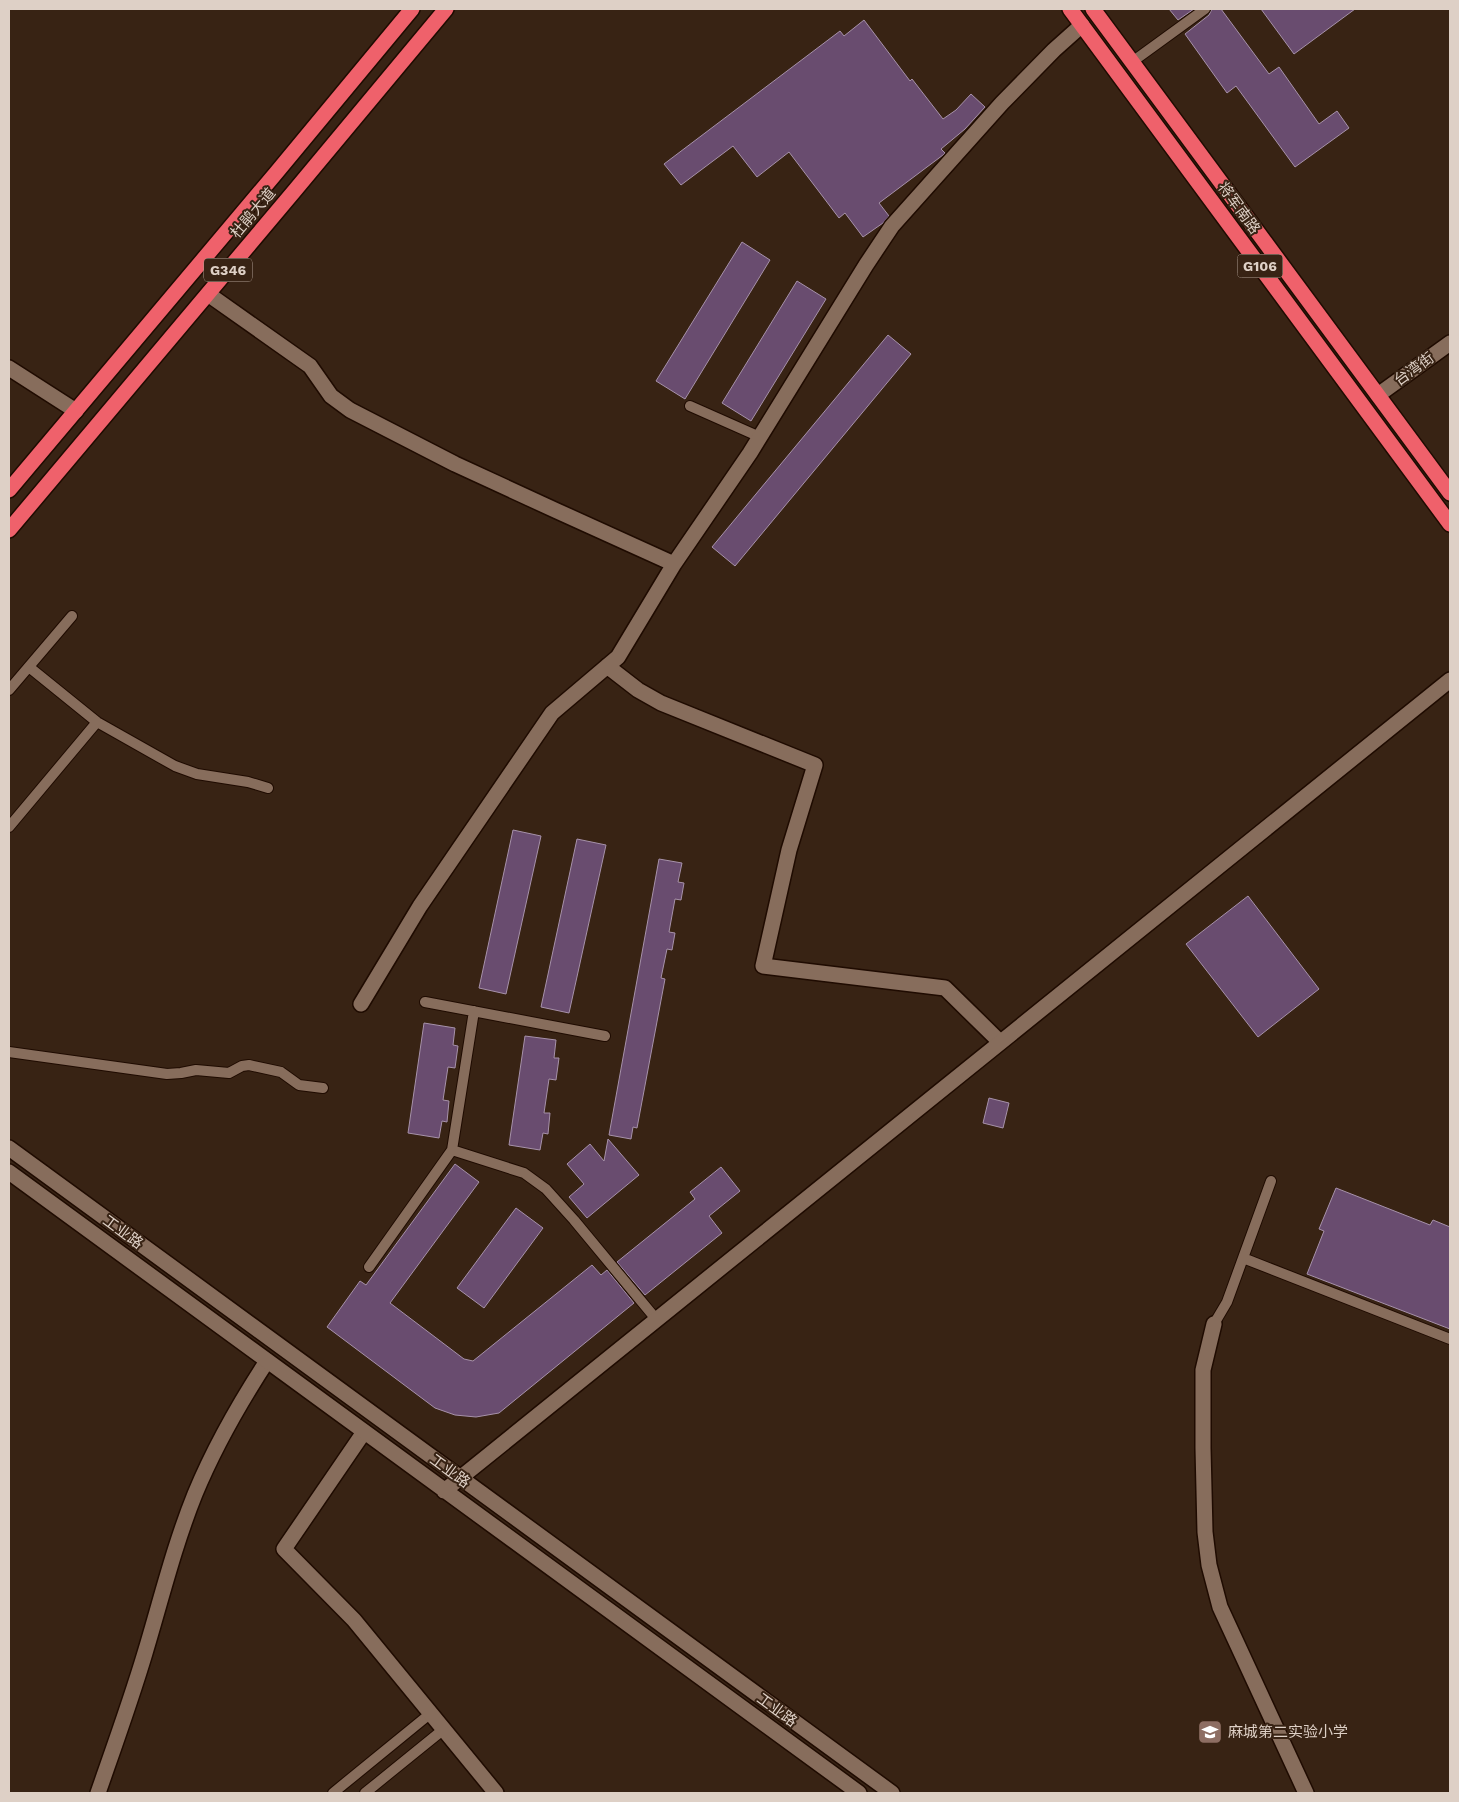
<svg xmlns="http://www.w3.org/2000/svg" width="1459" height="1802" font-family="'Work Sans','Noto Sans SC',sans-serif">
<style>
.building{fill:#694c6f;stroke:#a792aa}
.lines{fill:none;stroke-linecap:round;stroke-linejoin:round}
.lane-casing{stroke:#1f0b01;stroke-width:12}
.street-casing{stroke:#1f0b01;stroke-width:18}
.secondary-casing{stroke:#1f0b01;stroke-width:18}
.highway-casing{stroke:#1f0b01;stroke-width:18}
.lane{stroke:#876d5c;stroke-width:10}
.street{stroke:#876d5c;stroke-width:15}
.secondary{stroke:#876d5c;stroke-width:15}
.highway{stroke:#ef616b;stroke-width:15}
.labels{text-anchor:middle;stroke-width:4;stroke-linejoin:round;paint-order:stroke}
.shield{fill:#382314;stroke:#ac9c91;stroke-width:1}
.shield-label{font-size:14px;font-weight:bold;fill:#ded0c6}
.street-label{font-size:15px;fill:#ded0c6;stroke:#382314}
.poi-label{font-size:15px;fill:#ded0c6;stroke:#382314;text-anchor:start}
</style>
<rect width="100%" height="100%" fill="#382314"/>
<path class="building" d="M1169,9H1194L1178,20Z
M1212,9H1221L1269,74L1279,67L1319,124L1337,111L1349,128L1295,167L1236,86L1227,93L1185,34L1209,15Z
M1261,9H1355L1294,54Z
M864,20L910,81L912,79L943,119L956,110L971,94L985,107L965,129L941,149L945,153L943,155L879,203L889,216L883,223L863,237L845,213L839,218L789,152L757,177L733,146L681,185L664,164L840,31L844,36Z
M742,242L770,260L685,399L656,381Z
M797,281L826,299L751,421L722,403Z
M888,335L911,354L735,566L712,547Z
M513,830L541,836L506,994L479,988Z
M577,839L606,845L569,1013L541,1007Z
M659,859L682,863L678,882L684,883L681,900L675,899L669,932L675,933L672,950L667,949L661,978L665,979L637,1128L633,1127L631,1139L609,1135Z
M1248,896L1319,989L1258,1037L1186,944Z
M424,1023L455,1028L453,1045L458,1046L455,1068L448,1067L443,1100L449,1101L447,1122L442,1121L439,1138L408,1133Z
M525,1036L556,1040L554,1058H559L556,1080L549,1079L544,1113H550L548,1134L543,1133L540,1150L509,1145Z
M989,1098L1009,1103L1003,1128L983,1123Z
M608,1139L639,1175L587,1218L569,1197L584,1184L567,1164L590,1144L604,1161Z
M455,1164L479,1182L390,1303L464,1359L473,1361L592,1265L601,1275L607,1270L634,1303L499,1413L476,1417L455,1415L435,1408L327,1327L360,1281L366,1285Z
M721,1167L740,1191L709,1216L722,1233L645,1295L617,1262L695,1199L690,1192Z
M1336,1188L1430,1225L1433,1220L1450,1227V1329L1307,1274L1324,1231L1319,1229Z
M516,1208L543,1228L484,1308L457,1288Z"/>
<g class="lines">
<defs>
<path id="lane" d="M1132,62L1205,9
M690,406L760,437
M29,667L97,722L175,766L197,774L248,782L268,788
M9,690L72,616
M9,827L97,722
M425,1002L605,1036
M9,1052L167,1074L181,1073L196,1070L229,1073L242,1066L249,1065L281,1072L299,1085L323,1088
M452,1150L474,1011
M1243,1258L1450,1339
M369,1267L452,1150L524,1173L546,1189L574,1220L656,1319
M1214,1324L1227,1302L1271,1181
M333,1793L431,1713
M365,1793L444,1729"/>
<path id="street" d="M208,294L310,366L331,396L350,410L455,464L557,511L674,564
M9,368L76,411
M607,666L638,690L661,703L815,765L789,850L763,966L945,988L1000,1042
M361,1004L420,906L552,713L618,657L674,564L750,453L866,265L892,226L1002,103L1054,50L1082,25
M1214,1324L1203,1370V1448L1205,1532L1209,1565L1220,1607L1306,1793
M364,1432L284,1549L354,1620L496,1793
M98,1793C114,1747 131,1700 145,1653C161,1600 174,1546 195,1494C214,1448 239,1404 267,1361"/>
<path id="secondary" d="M1378,395L1450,343
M9,1148L892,1793
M9,1172L859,1793
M444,1491L1450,680"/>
<path id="highway" d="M1070,9L1450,524
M1093,9L1450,493
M9,490L276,173L412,9
M9,530L296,189L446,9"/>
</defs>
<use href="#lane" class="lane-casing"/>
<use href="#street" class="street-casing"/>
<use href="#secondary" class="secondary-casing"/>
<use href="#highway" class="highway-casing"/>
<use href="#lane" class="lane"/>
<use href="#street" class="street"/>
<use href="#secondary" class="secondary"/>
<use href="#highway" class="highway"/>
</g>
<defs>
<symbol id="school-square" viewBox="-11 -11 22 22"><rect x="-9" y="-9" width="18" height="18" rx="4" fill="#8d6e63" stroke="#382314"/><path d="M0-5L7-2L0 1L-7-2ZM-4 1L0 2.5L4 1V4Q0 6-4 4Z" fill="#fff"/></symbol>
</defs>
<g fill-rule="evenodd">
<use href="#school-square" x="1196" y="1718" width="28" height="28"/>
</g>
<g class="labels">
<g class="shield">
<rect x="1237.5" y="254.5" width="45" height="23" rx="4"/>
<rect x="204" y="258.5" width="48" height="23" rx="4"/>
</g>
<g class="shield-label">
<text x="1260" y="271">G106</text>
<text x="228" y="275">G346</text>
</g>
<g class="street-label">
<text transform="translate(1239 208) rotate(54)" y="5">将军南路</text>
<text transform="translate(253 213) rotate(-50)" y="5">杜鹃大道</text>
<text transform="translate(1414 369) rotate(-36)" y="5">台湾街</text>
<text transform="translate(123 1232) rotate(36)" y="5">工业路</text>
<text transform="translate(450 1471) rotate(36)" y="5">工业路</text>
<text transform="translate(777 1710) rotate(36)" y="5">工业路</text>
</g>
<g class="poi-label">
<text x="1228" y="1737">麻城第二实验小学</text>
</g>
</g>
<rect width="1459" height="1802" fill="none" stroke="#ded0c6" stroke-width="20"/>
</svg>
